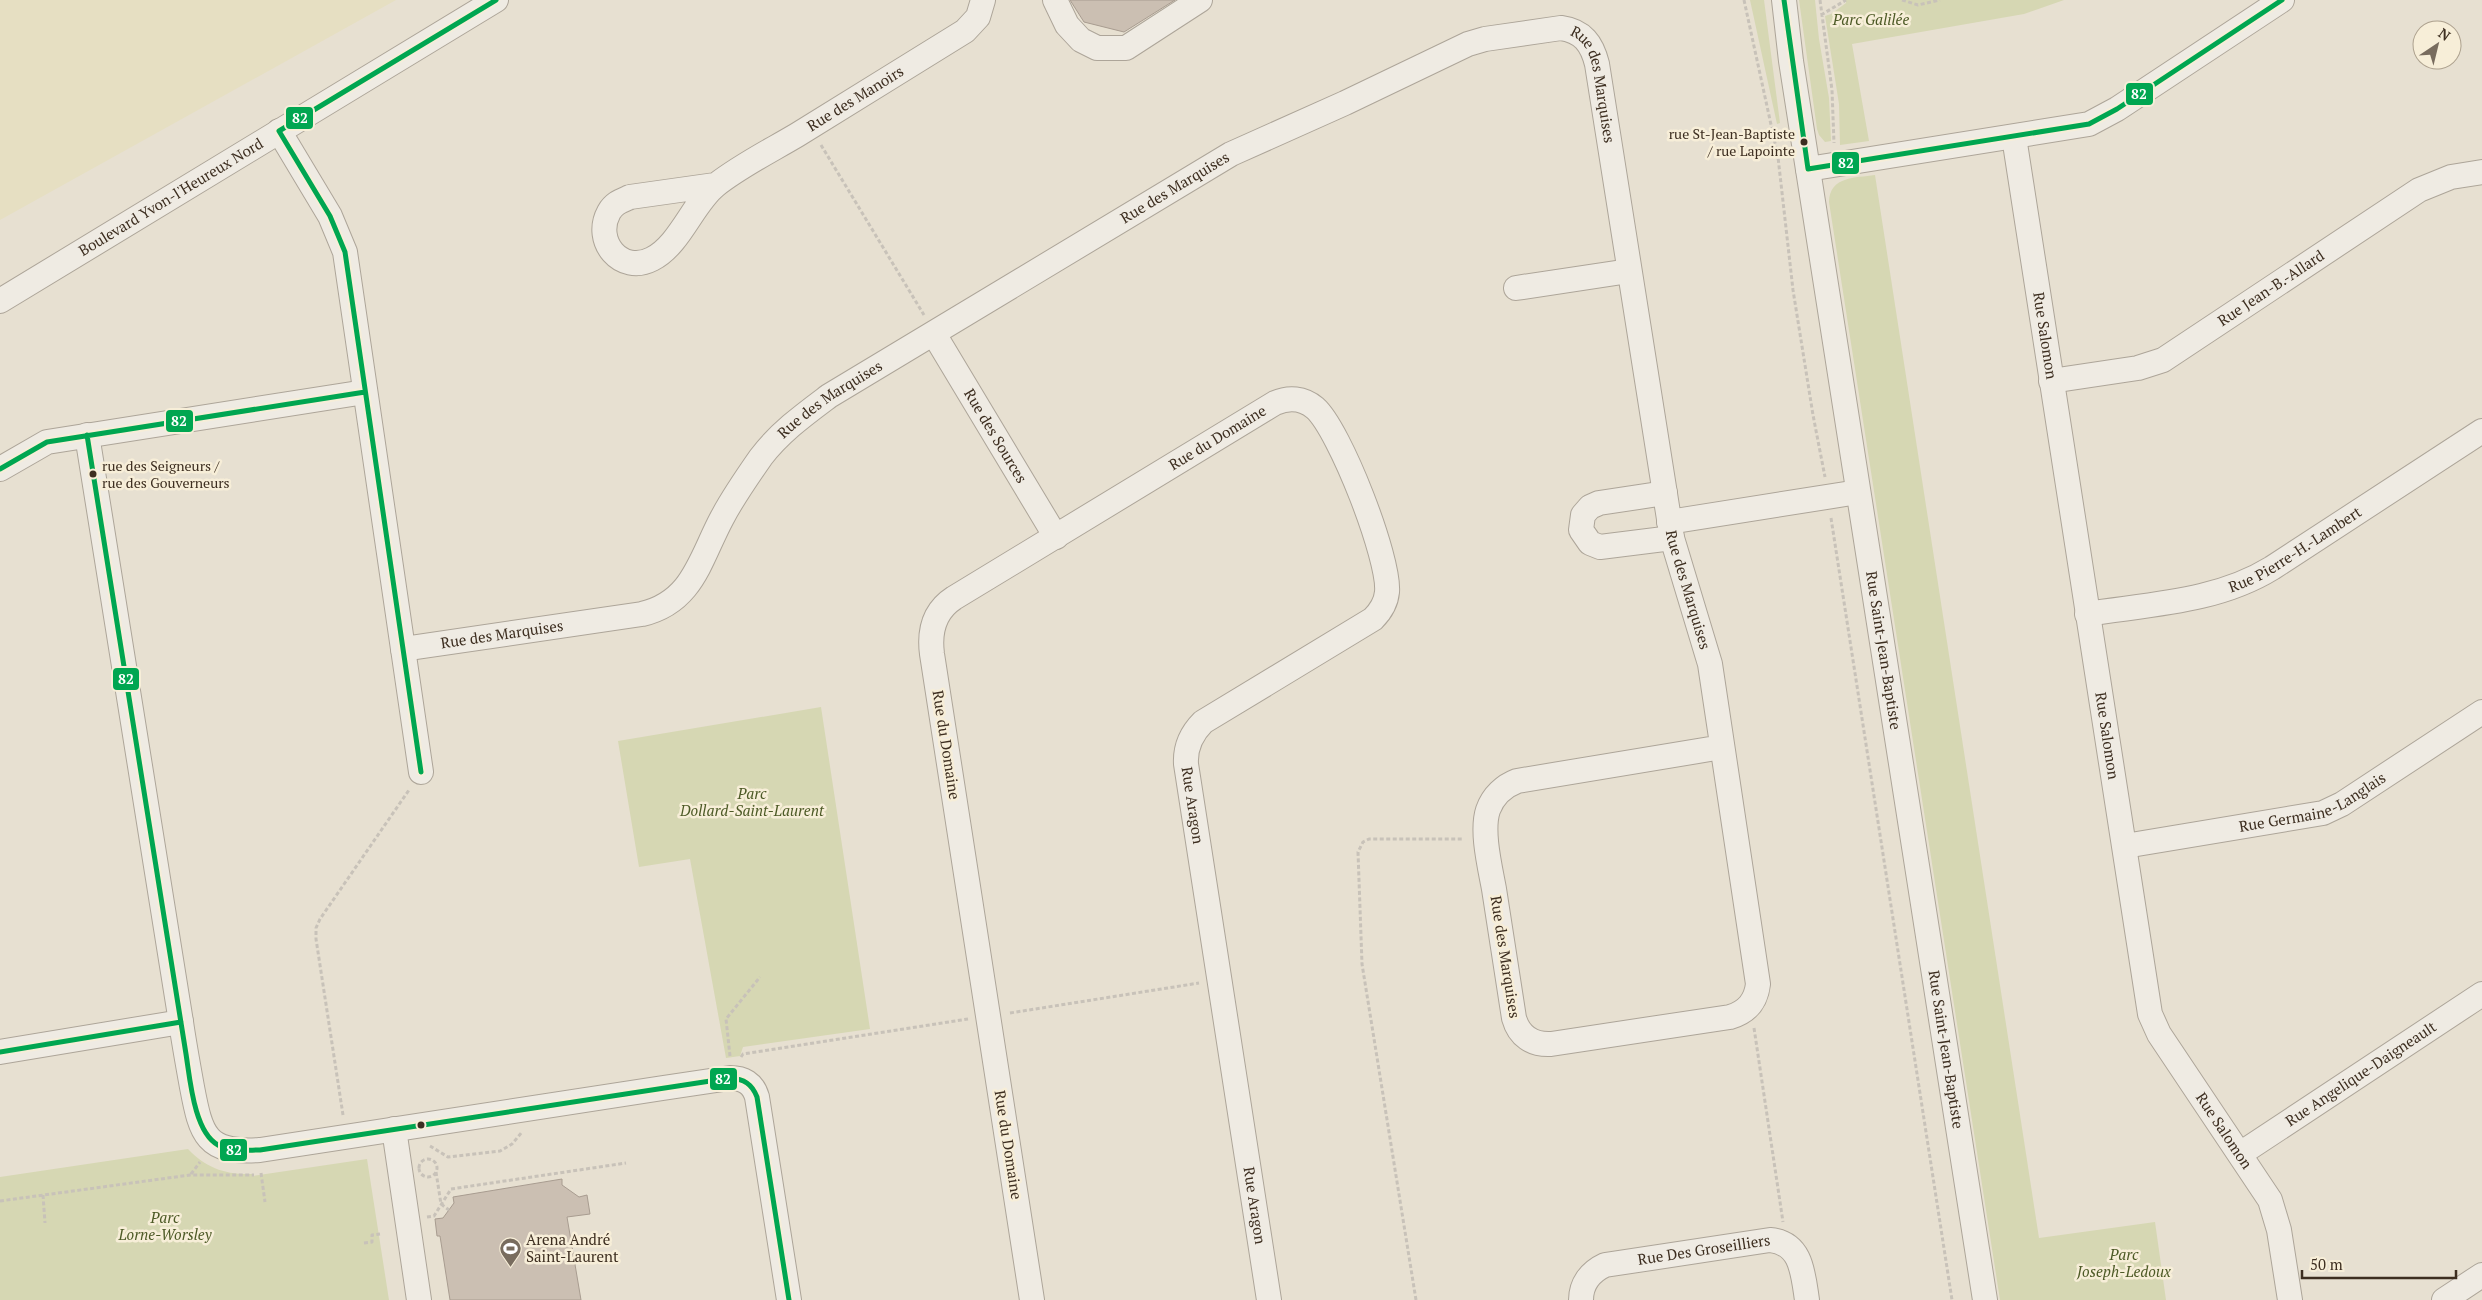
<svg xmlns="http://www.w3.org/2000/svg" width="2482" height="1300" font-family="'PT Serif',serif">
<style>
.farmland{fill:#e6dfc2}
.green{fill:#d6d7b3}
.building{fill:#cbbfb2;stroke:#a89c90}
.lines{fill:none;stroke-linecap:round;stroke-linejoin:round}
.minor-casing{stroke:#ada599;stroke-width:26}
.path{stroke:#c8c2b9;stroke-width:3;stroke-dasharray:4 2.5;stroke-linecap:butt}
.minor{stroke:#efebe3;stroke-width:24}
.bus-1-casing{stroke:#f7eed8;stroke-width:9}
.bus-1{stroke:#00a651;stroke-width:5}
.bus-dot{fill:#3d2e20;stroke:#f7eed8;stroke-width:2}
.labels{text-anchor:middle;stroke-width:5;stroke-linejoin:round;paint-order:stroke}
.bus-label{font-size:14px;fill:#3d2e20;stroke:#f7eed8;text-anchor:end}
.park-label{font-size:15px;font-style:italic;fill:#4d5a26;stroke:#f7eed8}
.street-label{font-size:15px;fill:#3d2e20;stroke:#f7eed8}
.poi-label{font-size:15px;fill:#3d2e20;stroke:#f7eed8;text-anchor:start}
.line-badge{stroke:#f7eed8;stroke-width:2}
.badge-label{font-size:14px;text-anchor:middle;font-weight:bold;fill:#fff}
</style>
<rect width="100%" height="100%" fill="#e7e0d1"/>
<path class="farmland" d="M0,0H396L0,220Z"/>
<path class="green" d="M1750,0H1764L1780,123L1777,124Z
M1799,0H1815L1819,39L1829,98L1831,141L1825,142L1819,135L1817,129Z
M1846,0H2064L2024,14L1852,44L1869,141L1840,145L1839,104L1825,16L1831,14L1846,3Z
M1875,175L2039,1238L2155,1222L2166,1300H2000L1829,202C1830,176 1855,178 1875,175Z
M821,707L870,1029L743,1047L740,1056L726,1058L690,859L639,867L618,741Z
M188,1149C206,1168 226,1175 252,1174L253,1176L367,1159L389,1300H0V1177Z"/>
<path class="building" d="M1070,0H1175L1124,32L1084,22Z
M562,1179V1185L579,1197L587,1195L590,1214L567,1217L581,1300H450L440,1236H437L435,1219L443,1218L454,1203L453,1197Z"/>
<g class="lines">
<defs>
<g id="minor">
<path d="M1055,0L1067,25L1081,40L1097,48H1126L1200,0"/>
<path id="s1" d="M1784,0L1791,61L1985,1300"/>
<path d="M279,131L330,216L345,252L421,772"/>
<path id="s2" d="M2014,137L2150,1014L2159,1034L2270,1200L2279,1230L2290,1300"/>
<path d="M1808,169L2089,124L2117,109L2282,0"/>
<path id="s3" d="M715,185L630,197C621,201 614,203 609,212C593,241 621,275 652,259C680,245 693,203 716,185C740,166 770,151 797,135C853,100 909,66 965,31L978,17L983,0"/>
<path d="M1516,288L1629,271"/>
<path id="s4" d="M0,301L496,0"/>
<path id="s5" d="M934,334L1056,537"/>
<path id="s6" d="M2051,381L2138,368L2163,360L2419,190L2451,177L2482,172"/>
<path d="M87,435L181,1022C184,1043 188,1065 192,1087C201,1135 206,1154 260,1150L663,1088L730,1078C743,1078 753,1083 757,1097L789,1300"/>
<path d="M0,469L47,442L365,392"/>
<path d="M1665,493L1599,503L1590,507L1583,515L1581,530L1590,543L1600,547L1672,538"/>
<path d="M1669,522L1858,492"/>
<path id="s7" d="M2087,614C2150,604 2217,602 2272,568L2482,431"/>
<path id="s8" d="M403,649L642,614C693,602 700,559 722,518C733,497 747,477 761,457C780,432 805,414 829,396L1231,154L1345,103L1468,44L1485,39L1561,28C1583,31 1592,44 1597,64L1672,538L1710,664L1758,984C1756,1001 1747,1012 1730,1017L1551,1044C1532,1045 1519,1036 1514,1018C1507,975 1501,932 1494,889C1490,867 1481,831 1488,810C1493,796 1504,786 1517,781L1722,747"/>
<path id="s9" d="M2125,846L2323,813L2342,804L2482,712"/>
<path d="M0,1052L181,1022"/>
<path d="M394,1129L419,1300"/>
<path id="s10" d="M2240,1154L2482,994"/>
<path id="s11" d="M1032,1300L932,654C929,631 934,611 954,598L1275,403C1289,397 1303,398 1315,408C1340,430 1390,559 1387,592C1386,603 1381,611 1373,619L1203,722C1191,734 1185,747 1186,764L1269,1300"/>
<path id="s12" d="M1581,1300C1581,1284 1590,1272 1605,1265L1770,1240C1802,1243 1803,1274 1807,1300"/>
<path d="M2444,1300L2482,1275"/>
</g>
</defs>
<use href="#minor" class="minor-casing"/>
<path class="path" d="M1744,0L1778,157L1793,290L1813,415L1825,477
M1820,0L1832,90L1834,143
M1902,0L1918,5L1940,0
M1821,15L1846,0
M821,145L924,315
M1831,518L1952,1300
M1010,1013L1199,983
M1754,1028L1783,1222
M730,1056L726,1019L760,977
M741,1057L743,1054L968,1019
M343,1115L316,939V928L320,919L409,790
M430,1146L448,1157L500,1151L512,1144L522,1132
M419 1168a9 9 0 1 1 18 0a9 9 0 1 1-18 0Z
M436,1172L441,1204L449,1210
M261,1173L265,1202
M191,1174L200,1162
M43,1195L45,1223
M0,1201L190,1175H254
M427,1217L434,1216L451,1189L626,1163
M364,1243L372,1242V1235L380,1234
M1416,1300L1362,964L1358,852L1363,842L1369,839H1463"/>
<use href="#minor" class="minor"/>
<defs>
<path id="bus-1" d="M1784,0L1808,169L2089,124L2117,109L2282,0
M87,435L186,1054C190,1079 194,1132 218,1145C230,1152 246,1150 260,1150L730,1078C744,1079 752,1084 757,1097L789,1300
M0,469L47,442L365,392
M421,772L345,252L330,216L279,131L496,0
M0,1052L181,1022"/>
</defs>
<use href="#bus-1" class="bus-1-casing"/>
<use href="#bus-1" class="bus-1"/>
</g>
<defs>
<symbol id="stadium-pin" viewBox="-11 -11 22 30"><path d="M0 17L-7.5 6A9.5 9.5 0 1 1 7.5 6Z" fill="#786c5e" stroke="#f7eed8"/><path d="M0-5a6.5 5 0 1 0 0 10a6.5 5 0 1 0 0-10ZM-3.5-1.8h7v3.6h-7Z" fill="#fff"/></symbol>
</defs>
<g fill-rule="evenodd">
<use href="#stadium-pin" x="498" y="1236" width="25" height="34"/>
</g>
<g class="bus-dot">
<circle cx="1804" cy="142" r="4.5"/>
<circle cx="93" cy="474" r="4.5"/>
<circle cx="421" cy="1125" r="4.5"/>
</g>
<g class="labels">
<g class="bus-label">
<text x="1795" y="139">rue St-Jean-Baptiste<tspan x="1795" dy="17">/ rue Lapointe</tspan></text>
<text x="102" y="471" text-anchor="start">rue des Seigneurs /<tspan x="102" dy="17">rue des Gouverneurs</tspan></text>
</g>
<g class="park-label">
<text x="1871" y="25">Parc Galilée</text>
<text x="752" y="799">Parc<tspan x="752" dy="17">Dollard-Saint-Laurent</tspan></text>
<text x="165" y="1223">Parc<tspan x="165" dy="17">Lorne-Worsley</tspan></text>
<text x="2124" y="1260">Parc<tspan x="2124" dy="17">Joseph-Ledoux</tspan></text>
</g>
<g class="street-label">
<text dy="5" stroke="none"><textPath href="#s8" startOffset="1434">Rue des Marquises</textPath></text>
<text dy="5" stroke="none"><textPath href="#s3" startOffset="461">Rue des Manoirs</textPath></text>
<text dy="5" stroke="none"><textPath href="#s8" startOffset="940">Rue des Marquises</textPath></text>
<text dy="5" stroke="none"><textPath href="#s4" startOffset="200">Boulevard Yvon-l'Heureux Nord</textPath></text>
<text dy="5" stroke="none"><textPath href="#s6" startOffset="244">Rue Jean-B.-Allard</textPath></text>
<text dy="5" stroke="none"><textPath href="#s2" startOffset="201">Rue Salomon</textPath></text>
<text dy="5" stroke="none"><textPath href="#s8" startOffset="535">Rue des Marquises</textPath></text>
<text dy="5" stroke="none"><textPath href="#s5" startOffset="119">Rue des Sources</textPath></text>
<text dy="5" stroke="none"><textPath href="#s11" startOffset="1026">Rue du Domaine</textPath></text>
<text dy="5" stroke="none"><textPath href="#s7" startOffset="221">Rue Pierre-H.-Lambert</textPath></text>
<text dy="5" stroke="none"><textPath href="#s8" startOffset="1950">Rue des Marquises</textPath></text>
<text dy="5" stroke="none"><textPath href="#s8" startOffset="100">Rue des Marquises</textPath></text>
<text dy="5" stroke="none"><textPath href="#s1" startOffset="658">Rue Saint-Jean-Baptiste</textPath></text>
<text dy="5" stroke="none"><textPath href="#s2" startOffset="606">Rue Salomon</textPath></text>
<text transform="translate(946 745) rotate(81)" y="5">Rue du Domaine</text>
<text dy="5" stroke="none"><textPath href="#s9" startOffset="194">Rue Germaine-Langlais</textPath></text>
<text dy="5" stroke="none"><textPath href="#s11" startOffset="1654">Rue Aragon</textPath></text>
<text transform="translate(1505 957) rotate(81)" y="5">Rue des Marquises</text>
<text dy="5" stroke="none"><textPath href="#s1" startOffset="1062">Rue Saint-Jean-Baptiste</textPath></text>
<text dy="5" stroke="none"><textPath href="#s10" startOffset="145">Rue Angelique-Daigneault</textPath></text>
<text dy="5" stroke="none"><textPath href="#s2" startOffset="1026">Rue Salomon</textPath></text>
<text transform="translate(1008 1145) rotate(81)" y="5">Rue du Domaine</text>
<text dy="5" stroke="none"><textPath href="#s11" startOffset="2059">Rue Aragon</textPath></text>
<text dy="5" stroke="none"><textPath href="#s12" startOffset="145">Rue Des Groseilliers</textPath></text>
</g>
<g class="poi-label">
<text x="526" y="1245">Arena André<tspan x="526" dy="17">Saint-Laurent</tspan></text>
</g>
</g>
<g class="line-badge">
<rect x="2125" y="82" width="29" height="24" rx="5" fill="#00a651"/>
<rect x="285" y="106" width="29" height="24" rx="5" fill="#00a651"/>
<rect x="1831" y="151" width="29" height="24" rx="5" fill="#00a651"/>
<rect x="165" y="409" width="29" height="24" rx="5" fill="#00a651"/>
<rect x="112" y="667" width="28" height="24" rx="5" fill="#00a651"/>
<rect x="709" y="1067" width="29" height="24" rx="5" fill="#00a651"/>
<rect x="219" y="1138" width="29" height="24" rx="5" fill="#00a651"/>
</g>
<g class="badge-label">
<text x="2139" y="99">82</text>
<text x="300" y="123">82</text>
<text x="1846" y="168">82</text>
<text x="179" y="426">82</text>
<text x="126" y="684">82</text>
<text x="723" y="1084">82</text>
<text x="234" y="1155">82</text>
</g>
<g transform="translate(2437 45) rotate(35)"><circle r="24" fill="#f7eed8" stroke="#ada18e"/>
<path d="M0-4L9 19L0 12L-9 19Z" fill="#786c5e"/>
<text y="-8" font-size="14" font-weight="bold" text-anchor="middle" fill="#3d2e20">N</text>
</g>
<path d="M2302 1270v8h154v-8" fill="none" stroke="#3d2e20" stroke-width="2.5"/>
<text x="2310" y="1270" font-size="15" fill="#3d2e20" stroke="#f7eed8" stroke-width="4" paint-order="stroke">50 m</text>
</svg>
